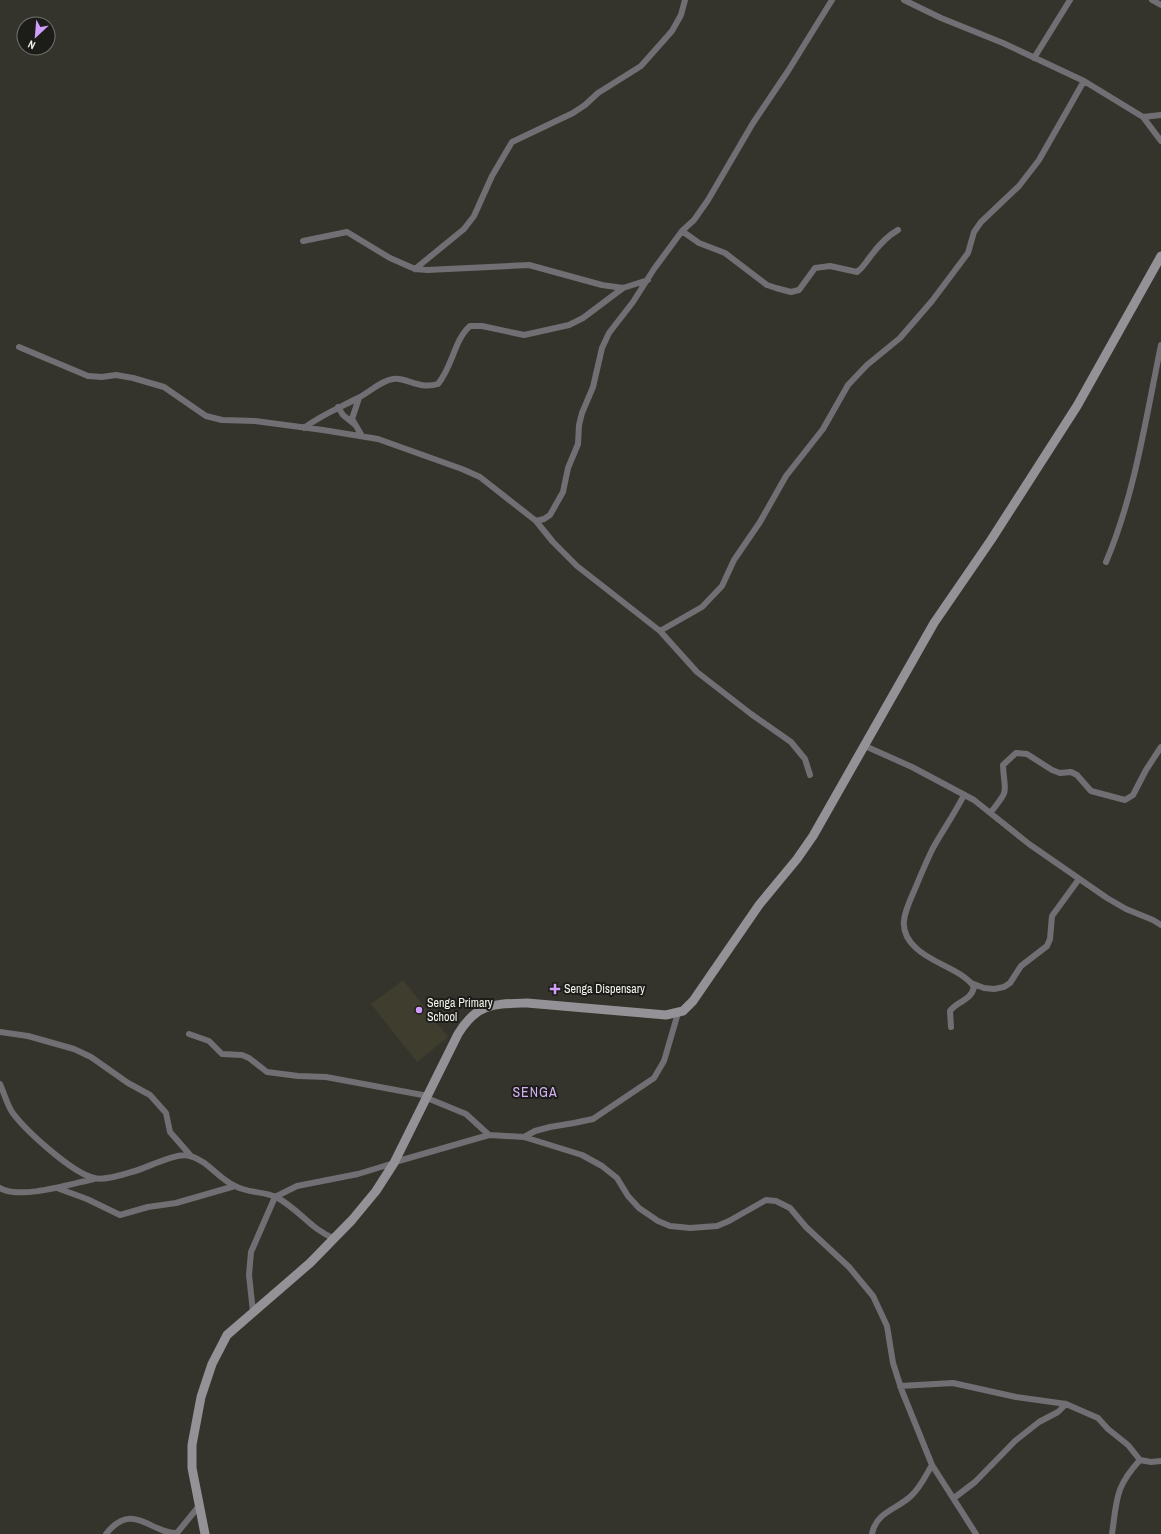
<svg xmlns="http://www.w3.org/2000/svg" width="1161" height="1534" font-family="'Archivo Narrow',sans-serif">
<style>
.built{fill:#3e3d2e}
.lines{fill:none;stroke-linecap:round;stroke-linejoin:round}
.street{stroke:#716f73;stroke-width:6}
.secondary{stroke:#949197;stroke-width:9}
.poi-dot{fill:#d19dfe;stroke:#1c1c18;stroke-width:1.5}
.labels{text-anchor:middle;stroke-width:4;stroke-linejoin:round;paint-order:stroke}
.poi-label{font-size:12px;fill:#f3f3ed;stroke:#1c1c18;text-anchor:start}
.quarter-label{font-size:14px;letter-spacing:1px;fill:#d0aef1;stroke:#1c1c18}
</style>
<rect width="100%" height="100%" fill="#35342c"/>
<path class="built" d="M403,980L448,1037L417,1062L371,1004Z"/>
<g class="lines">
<path class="street" d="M904,0L941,18L1003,43L1084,81L1143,117L1161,141
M1152,0L1161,5
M1034,58L1070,0
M1143,117L1161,115
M682,231L699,243L725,253L767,285L776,288L791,292L799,290L815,268L830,266L857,272C864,267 865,263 870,257C878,246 887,236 898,230
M303,241L347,232L390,258L415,269L427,270L529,265L602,285L623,288L648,280
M415,269L464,229L474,216L492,176L512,142L573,113L585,105L598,93L641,66L672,31L681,15L685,0
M19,347L88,376L102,377L116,375L133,378L164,387L206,416L222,420L255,421L323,430L378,439L462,469L480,477L536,521L553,542L577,566L660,631L697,672L751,714L791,742L805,759L810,775
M359,398L352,419L362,436
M338,407L343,415L354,424
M304,428C321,415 339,408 358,398C370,392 380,381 393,379C407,377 418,390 438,384C453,366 454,340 470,326H482L524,335L569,325L583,318L623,288
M536,521L544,519L550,515L563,492L568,468L578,444L579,425L582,413L593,387L602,348L609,333L633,302L654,269L682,231L694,220L708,200L753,123L788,71L832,0
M1106,562C1135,494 1146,417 1161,345
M660,631L702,607L722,586L734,560L760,522L786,476L823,429L848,385L867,365L900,338L932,301L968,253L974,232L981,222L1019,186L1039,160L1084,81
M865,746L912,767L974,800L1029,844L1107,898L1126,909L1153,920L1161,925
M991,812C1011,787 1004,794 1003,765L1016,753L1027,754L1052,770L1060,773L1071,772L1077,775L1091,791L1125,800L1133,795L1146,770L1161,747
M971,983L984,988L994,989L1004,987L1010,983L1021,966L1047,946L1050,939L1052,916L1079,879
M951,1027L950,1011C957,1001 971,1001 974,987C963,970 931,963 916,948C893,927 908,907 917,884C922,872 927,860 933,848C943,830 955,813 964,795
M0,1032L28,1036L74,1049L91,1057L128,1083L150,1095L166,1113L170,1132L191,1156
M189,1034L209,1041L222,1054L242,1055L249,1058L267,1072L298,1076L326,1077L428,1096
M0,1084C4,1093 7,1104 12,1112C25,1130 72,1173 94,1178C105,1181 124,1174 135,1171C149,1167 176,1152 190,1156C207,1160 219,1179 235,1186C247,1193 263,1191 276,1197C299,1209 310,1229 335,1239
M427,1098L466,1114L489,1135
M524,1137L535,1131L550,1127L574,1123L593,1119L654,1078L664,1061L678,1013
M395,1162L489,1135L524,1137L582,1155L602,1166L617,1178L628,1196L639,1208L658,1221L670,1226L690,1228L717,1226L729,1221L766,1200L776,1201L790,1208L806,1227L849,1267L873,1296L887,1326L893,1363L902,1391L932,1465L976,1534
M0,1188C21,1200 70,1184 94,1179
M57,1188L87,1199L120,1215L148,1207L176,1203L235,1186
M253,1312L249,1275L251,1252L275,1197L297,1186L358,1174L394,1163
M900,1386L953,1383L1016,1397L1066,1404L1098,1418L1108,1429L1128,1445L1140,1460L1151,1462L1161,1461
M954,1498L975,1482L1015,1441L1039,1422L1058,1412L1066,1404
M106,1534C133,1500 151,1534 177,1533L199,1506
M872,1534C876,1512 896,1510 911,1496C920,1488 926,1475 932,1465
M1112,1534C1117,1499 1115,1487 1140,1460"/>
<path class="secondary" d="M205,1534L192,1468V1445L201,1397L212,1364L227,1335L310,1263L352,1220L376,1191L394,1163L458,1034C477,1003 493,1004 527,1003L666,1015L683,1011L693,1001L759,905L797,859L813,836L934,623L991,540L1077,406L1161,256"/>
</g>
<g class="poi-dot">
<path d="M553 983h4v4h4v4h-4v4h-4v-4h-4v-4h4z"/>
<circle cx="419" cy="1010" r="4"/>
</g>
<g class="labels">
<g class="poi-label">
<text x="564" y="993">Senga Dispensary</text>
<text x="427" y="1007">Senga Primary<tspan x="427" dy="14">School</tspan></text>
</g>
<g class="quarter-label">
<text x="535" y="1097">SENGA</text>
</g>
</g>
<g transform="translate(36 36) rotate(206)"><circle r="19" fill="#1c1c18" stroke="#72726d"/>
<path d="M0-3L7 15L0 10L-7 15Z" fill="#d19dfe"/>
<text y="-6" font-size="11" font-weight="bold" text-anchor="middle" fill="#f3f3ed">N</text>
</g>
</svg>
